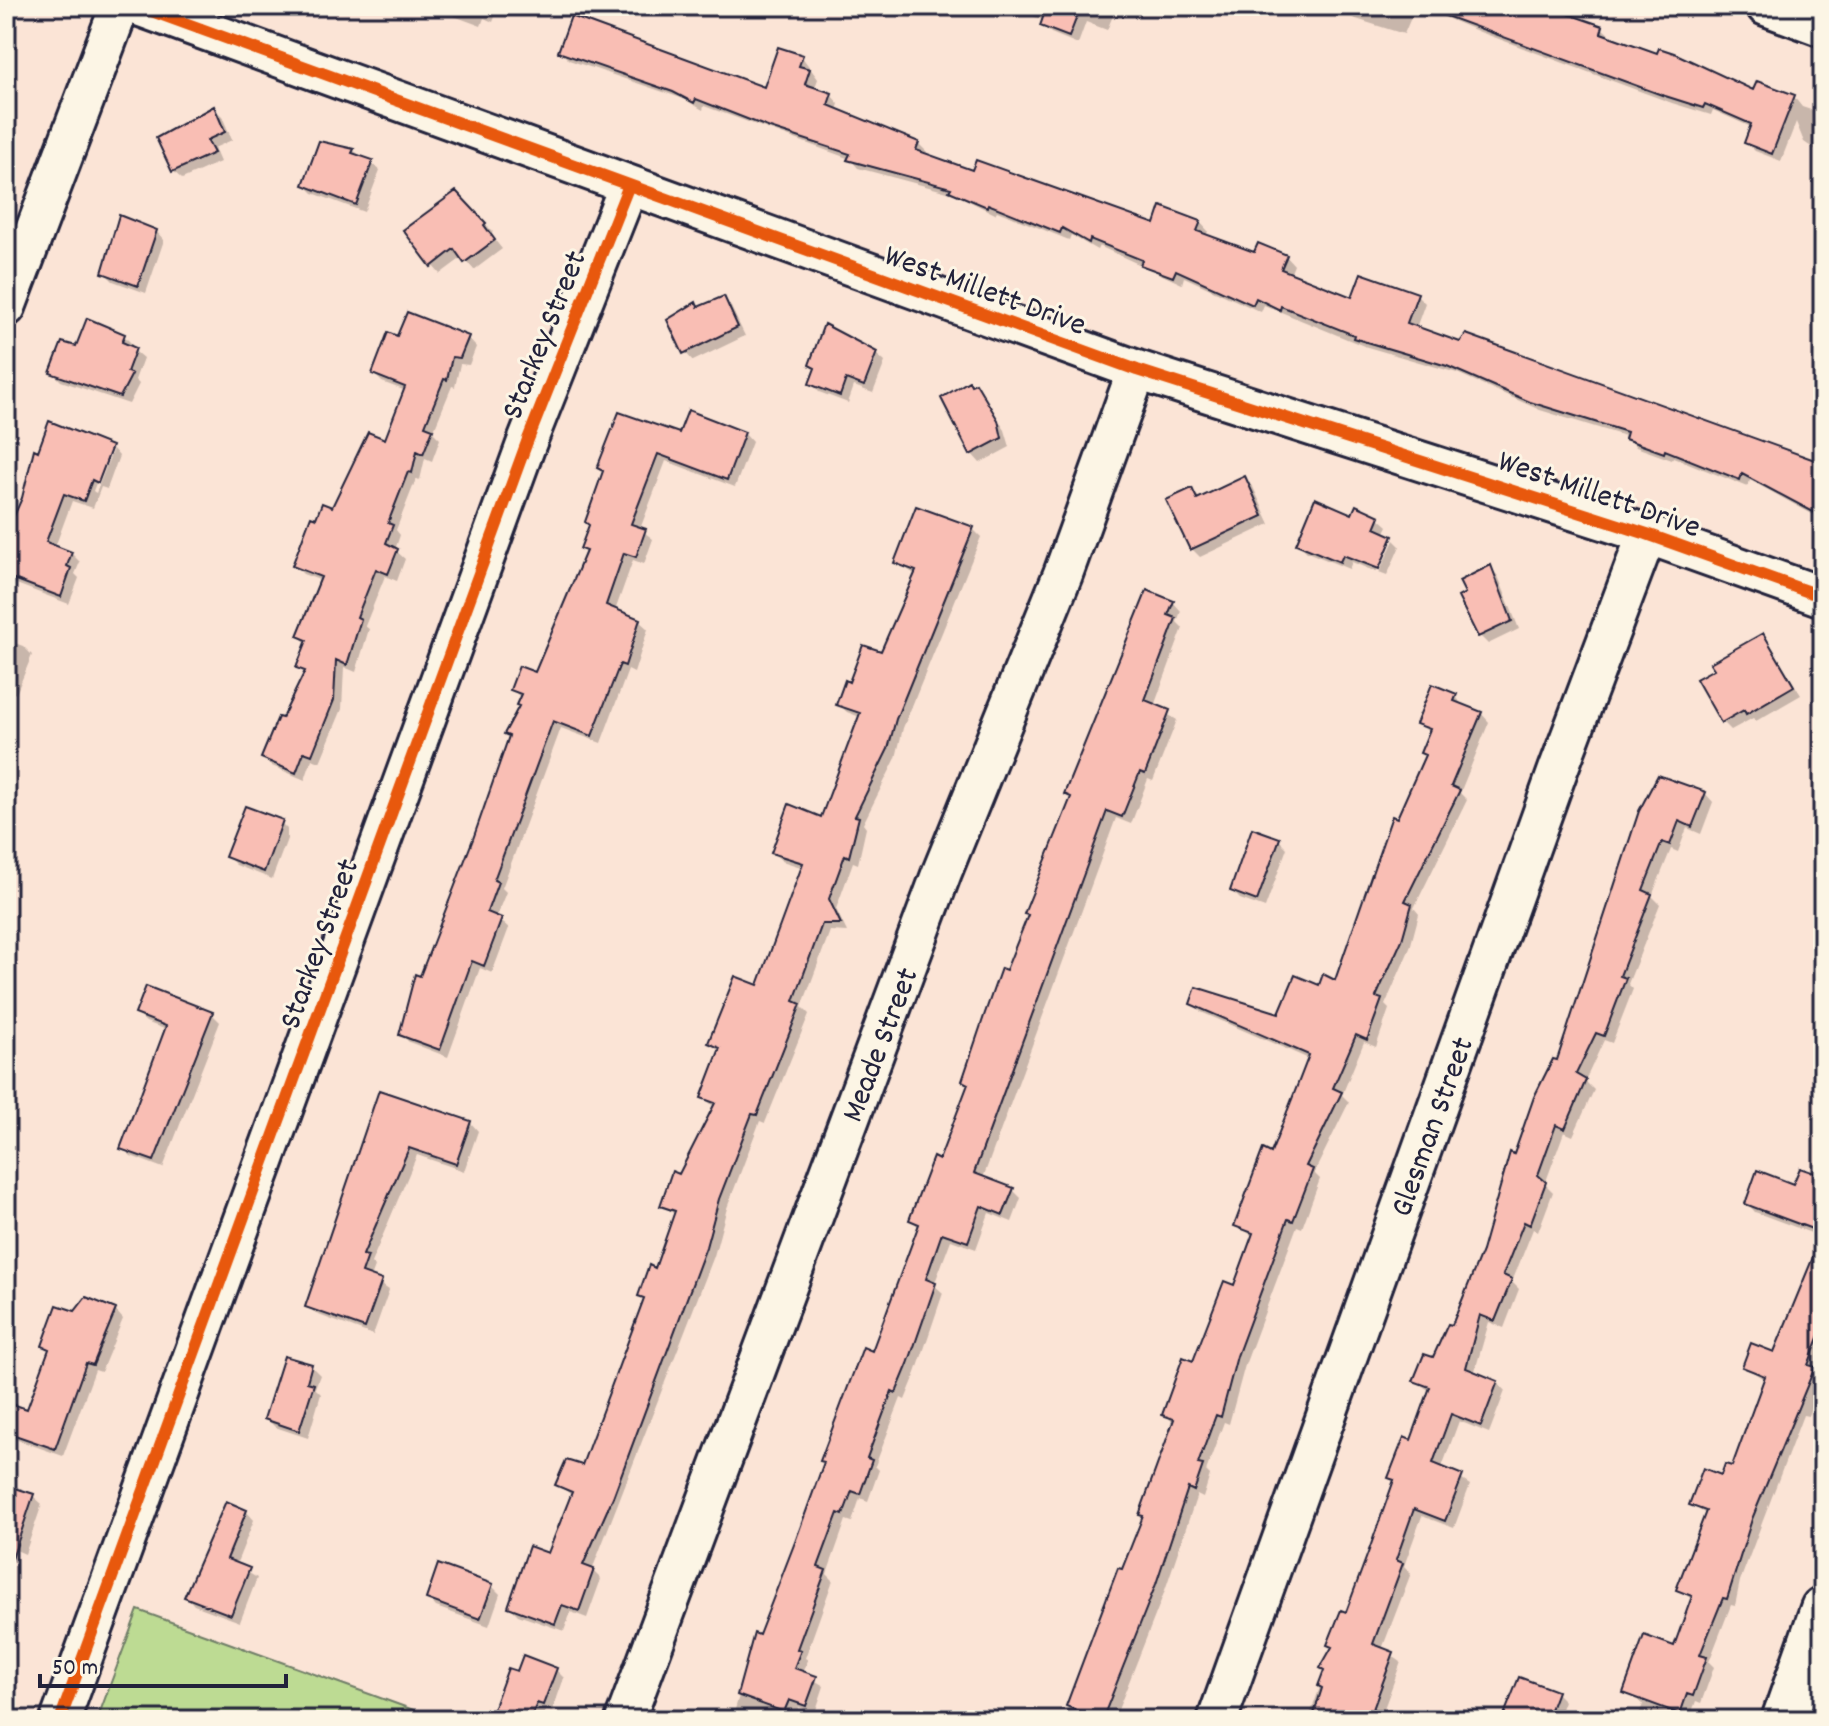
<svg xmlns="http://www.w3.org/2000/svg" width="1829" height="1726" font-family="Dekko,sans-serif">
<style>
.green{fill:#bddb93;stroke:#707e67;stroke-width:2}
.shadow{fill:#0003}
.building{fill:#f9beb4;stroke:#22223b;stroke-width:2}
.lines{fill:none;stroke-linecap:round;stroke-linejoin:round}
.minor-casing{stroke:#22223b;stroke-width:44}
.tertiary-casing{stroke:#22223b;stroke-width:50}
.minor{stroke:#fcf5e5;stroke-width:38}
.tertiary{stroke:#fcf5e5;stroke-width:44}
.cycleway-casing{stroke:#fcf5e5;stroke-width:17}
.cycleway{stroke:#e8590c;stroke-width:12}
.labels{text-anchor:middle;stroke-width:6;stroke-linejoin:round;paint-order:stroke}
.street-label{font-size:32px;fill:#22223b;stroke:#fcf5e5}
</style>
<rect width="100%" height="100%" fill="#fbe4d6"/>
<filter id="ink" filterUnits="userSpaceOnUse"><feTurbulence type="fractalNoise" baseFrequency=".0125" numOctaves="2"/><feDisplacementMap in="SourceGraphic" scale="16" xChannelSelector="R" yChannelSelector="G"/><feConvolveMatrix kernelMatrix="1 2 1 2 8 2 1 2 1" color-interpolation-filters="sRGB"/></filter>
<g filter="url(#ink)">
<path class="green" d="M138,1610L441,1720H97Z"/>
<path class="shadow" d="M446,6H499L493,22L484,18L481,26L454,16Z
M1012,6H1117L1107,30L1086,22L1078,44L1051,33L1042,25L1044,21Z
M1346,6H1416L1404,34L1353,18L1345,10Z
M1418,6H1521L1602,28L1611,36L1754,93L1794,97L1802,107L1823,114V155L1804,142L1796,122L1781,161L1755,151L1746,142L1751,127L1713,110L1711,115L1672,103L1480,32Z
M561,52L765,90L802,57L818,79L814,90L831,95L839,104L837,110L918,143L927,152L925,155L1156,226L1200,222L1208,231L1206,236L1255,254L1286,256L1294,265L1290,275L1354,299L1417,295L1425,303L1416,328L1823,465V520L1750,480L1748,487L1673,457L1672,460L1636,447L1628,437L1540,410L1457,373L1364,346L1264,305L1261,312L1184,277L1182,284L1099,246L1097,250L1071,235L1069,240L997,211L995,214L955,194L858,168L850,159L704,106L703,110L684,99L569,60Z
M213,108L222,116L232,140L214,148L220,162L182,179L173,171Z
M353,150L380,170L364,212L313,193L305,185Z
M455,194L493,232L490,234L502,249L474,270L463,257L440,274L432,265Z
M156,231L164,240L146,293L113,281L104,272Z
M723,298L731,307L745,336L693,361L685,352L696,304L700,308Z
M124,336L132,344L131,348L143,358L135,380L139,384L129,404L61,381L53,373L77,349Z
M468,338L476,347L469,365L460,364L455,387L452,386L433,432L440,439L432,461L425,458L420,480L416,479L396,530L400,535L395,550L405,559L397,581L385,576L365,626L369,629L356,672L344,667L342,709L320,762L312,759L305,780L272,766L264,758L306,675L298,667L307,644L299,636L322,581L303,574L294,565L318,521L333,509L386,441L406,391L382,382L374,374L399,339Z
M876,354L885,362L873,393L854,386L848,403L819,392L811,383L816,370L811,365Z
M975,385L1005,430L1010,447L980,463L972,454L943,399Z
M50,424L112,449H109L93,491L96,493L113,449L119,456L107,489L101,487L93,508L72,501L55,547L71,553L80,562L75,574L79,578L69,604L6,580V538L24,499L35,452L39,453Z
M744,433L752,442L735,487L666,461L640,529L653,539L644,564L633,560L615,611L639,621L648,629L634,673L628,670L601,743L561,728L502,888L506,892L496,917L509,928L492,973L480,968L448,1057L409,1042L401,1034L475,840L510,738L506,734L521,707V698L512,689L536,674L587,553L582,549L605,473L600,468L680,435Z
M1244,479L1253,487L1270,524L1200,557L1192,549L1169,501L1191,490L1201,499Z
M1357,508L1379,518L1388,526L1384,534L1393,539L1376,572L1352,562L1349,569L1307,552L1298,543L1353,517Z
M973,529L981,537L903,728L896,758L863,824L866,828L858,864L853,862L836,909L847,932L830,931L802,1007L809,1014L765,1123L760,1121L727,1208L714,1256L592,1570L601,1579L587,1618L571,1612L564,1631L518,1615L510,1607L549,1555L573,1496L558,1485L583,1468L645,1301L640,1296L657,1270L676,1215L662,1205L715,1107L703,1098L720,1052L710,1043L759,988L804,868L782,861L773,853L822,819L860,717L847,712L838,704L850,685L882,654L916,575L896,562Z
M1394,540L1400,546L1387,576L1379,573Z
M1490,568L1498,576L1519,629L1488,644L1480,636Z
M1173,602L1181,611L1177,622L1183,628L1154,706L1177,720L1153,781L1148,779L1131,824L1116,818L983,1178L1013,1190L1021,1198L1012,1222L989,1213L976,1249L951,1240L934,1285L943,1293L916,1373L905,1400L901,1398L875,1466L879,1470L868,1501L860,1498L852,1522L846,1520L827,1574L833,1580L805,1658L808,1660L803,1673L824,1686L815,1713L799,1707L793,1720H732L756,1636L760,1638L920,1228L911,1220L941,1163L969,1086L964,1081L1072,799L1067,793Z
M1763,635L1801,695L1756,721L1753,718L1731,730L1723,722Z
M6,640L23,646L32,655L16,694L6,690Z
M1456,696L1463,707L1481,713L1489,722L1460,793L1467,800L1414,908L1419,914L1410,948L1385,1005L1389,1009L1376,1047L1364,1042L1342,1095L1349,1102L1314,1173L1320,1179L1302,1228L1297,1226L1245,1365L1229,1424L1224,1422L1206,1471L1210,1475L1203,1498L1197,1495L1164,1593L1114,1720H1063L1120,1571L1123,1572L1144,1517L1174,1424L1165,1414L1235,1287L1254,1237L1237,1225L1272,1155L1309,1059L1201,1012L1192,1004L1280,1015L1320,988L1336,982L1427,756L1430,733L1419,724Z
M1705,793L1713,802L1701,834L1687,828L1678,852L1671,849L1652,896L1660,904L1628,984L1633,989L1612,1043L1604,1040L1585,1081L1594,1090L1573,1136L1564,1132L1545,1184L1553,1192L1538,1232L1533,1229L1512,1282L1519,1289L1504,1328L1489,1322L1474,1374L1497,1382L1505,1391L1489,1433L1459,1421L1442,1467L1470,1485L1454,1528L1422,1516L1404,1566L1411,1573L1382,1649L1401,1662L1382,1714L1359,1706L1355,1720H1308L1334,1649L1329,1645L1347,1615L1395,1482L1390,1477L1412,1442L1431,1392L1416,1381L1434,1360L1453,1328L1484,1251L1515,1156L1558,1063L1641,812Z
M279,821L287,829V839L272,879L236,865L227,856Z
M1279,840L1287,848L1265,908L1240,899L1232,891Z
M137,1014H212L220,1022L163,1168L131,1156L123,1148L167,1030L146,1022Z
M381,1092L470,1122L478,1131L464,1171L417,1155L371,1263L375,1267L371,1278L389,1290L373,1335L316,1314L307,1306Z
M1821,1155L1823,1156V1356L1817,1372L1822,1377L1808,1416L1803,1415L1740,1581L1735,1606L1731,1605L1709,1662L1714,1667L1701,1703L1696,1701L1689,1720H1637L1643,1704L1626,1692L1676,1648L1693,1600L1678,1589L1707,1515L1691,1504L1733,1469L1765,1380L1744,1366L1775,1354L1822,1237L1755,1212L1747,1203L1794,1186L1813,1175Z
M115,1310L123,1319L101,1372L95,1370L63,1456L6,1436V1404L28,1412L50,1351L44,1346L75,1313Z
M286,1358L311,1366L320,1375L315,1388L321,1394L308,1438L275,1427L266,1418Z
M6,1487L33,1496L42,1504L25,1554L16,1550L6,1581Z
M246,1511L254,1520L236,1565L257,1578L240,1622L194,1605L186,1596Z
M492,1586L500,1594L489,1626L436,1607L428,1598Z
M556,1670L564,1678L552,1712L546,1710L542,1720H511L495,1709L518,1674Z
M1556,1693L1564,1701L1557,1720H1504Z"/>
<path class="building" d="M1047,6H1081L1069,37L1040,26Z
M1427,6H1545L1603,26L1601,33L1657,53L1659,48L1674,53L1753,90L1757,81L1795,95L1772,154L1744,143L1751,124L1705,104L1703,108L1662,95L1427,9Z
M571,16L764,87L778,47L803,55L799,66L810,69L805,84L832,93L828,105L919,142L916,150L972,170L976,160L1155,224L1161,206L1201,221L1197,231L1254,252L1258,243L1287,255L1281,269L1352,297L1361,273L1418,293L1407,323L1460,342L1466,334L1823,463V496L1817,514L1742,474L1740,480L1665,450L1664,453L1625,439L1627,432L1530,402L1447,366L1353,338L1354,335L1281,306L1280,310L1256,298L1253,305L1176,270L1173,277L1140,265L1142,260L1090,239L1089,243L1062,228L1060,233L988,204L987,207L949,191L951,188L847,160L850,154L770,128L696,99L694,103L673,92L558,52Z
M214,106L225,132L207,140L214,153L172,172L156,138Z
M319,141L354,149L352,153L373,160L356,205L303,185Z
M456,191L486,223L484,225L495,240L464,263L454,249L431,267L403,230Z
M119,215L157,230L138,286L102,273Z
M724,296L738,327L683,354L667,320L696,302L698,307Z
M407,312L469,336L460,358L452,357L447,380L444,379L425,426L433,429L423,454L417,451L412,473L408,472L388,523L393,525L386,543L398,549L388,574L376,569L357,617L361,619L347,665L336,660L334,700L312,755L304,752L296,773L261,758L278,717L282,718L305,671L296,668L307,640L297,636L321,577L292,566L311,516L316,518L322,503L332,507L368,432L385,439L405,387L372,374L388,332L397,336Z
M87,318L125,334L122,342L136,348L127,372L132,374L120,397L50,373L62,342L76,346Z
M824,324L877,352L864,386L846,379L840,396L809,384L815,368L809,365Z
M969,381L971,385L976,383L998,420L1002,438L970,455L941,398Z
M688,410L745,432L727,480L658,454L631,524L646,529L636,557L624,553L606,605L640,619L625,666L620,664L592,736L553,721L494,880L498,882L487,912L502,918L484,966L472,961L440,1050L399,1035L415,974L420,976L473,839L509,736L504,734L519,706L516,705L521,694L510,690L519,666L535,672L586,551L580,549L589,525L585,522L603,471L597,468L619,412L679,433Z
M49,421L112,446L98,483L92,480L84,501L64,494L46,542L72,552L67,566L71,568L61,597L6,576V534L22,498L34,449L38,451Z
M1245,476L1263,516L1190,550L1166,500L1192,488L1197,499Z
M1315,498L1352,514L1356,505L1380,516L1375,528L1393,536L1379,569L1343,555L1340,562L1296,544Z
M916,506L974,527L896,719L888,749L855,816L859,817L849,857L845,855L829,899L841,924H822L794,1001L801,1004L757,1115L752,1114L719,1199L706,1247L613,1497L583,1565L594,1569L579,1611L562,1605L555,1624L508,1607L529,1546L548,1553L572,1492L555,1485L566,1460L582,1465L644,1298L638,1296L649,1265L655,1268L675,1211L660,1206L672,1171L679,1174L715,1103L701,1098L720,1048L708,1043L735,976L758,985L803,863L771,853L789,804L821,817L860,713L836,705L845,680L849,682L863,645L881,651L916,571L894,563Z
M1491,565L1512,621L1478,637L1458,597L1465,593L1459,581Z
M1147,590L1174,601L1168,615L1176,618L1145,700L1170,710L1145,774L1140,772L1122,817L1107,811L974,1173L1014,1188L1003,1215L981,1206L968,1242L942,1233L926,1279L936,1283L908,1364L896,1393L892,1391L867,1458L872,1460L860,1494L852,1491L843,1515L838,1513L818,1567L826,1570L797,1649L801,1650L794,1668L817,1676L806,1706L789,1700L784,1712L737,1695L754,1633L759,1635L795,1542L824,1462L820,1461L863,1347L872,1351L919,1224L909,1220L933,1157L939,1160L968,1084L962,1081L985,1013L1001,968L1006,970L1028,915L1024,914L1071,797L1064,794Z
M1763,633L1794,686L1746,714L1744,710L1721,723L1696,679L1714,669L1710,663Z
M1432,684L1457,694L1454,701L1482,712L1451,786L1460,790L1405,901L1412,904L1402,940L1376,997L1382,999L1367,1040L1356,1035L1333,1088L1342,1092L1306,1166L1313,1169L1293,1221L1288,1219L1237,1356L1221,1417L1216,1415L1198,1464L1203,1465L1194,1491L1188,1488L1156,1584L1102,1720L1066,1706L1118,1568L1122,1569L1143,1516L1139,1515L1174,1419L1162,1415L1183,1357L1193,1361L1224,1281L1234,1285L1253,1233L1234,1226L1263,1149L1271,1153L1309,1055L1190,1004L1196,987L1279,1013L1295,975L1319,985L1323,974L1335,980L1392,816L1397,818L1425,755L1420,753L1430,729L1416,724Z
M1658,775L1706,792L1692,827L1679,821L1670,845L1662,842L1643,890L1652,894L1620,976L1626,978L1604,1036L1596,1033L1576,1074L1586,1080L1565,1129L1556,1125L1538,1175L1546,1182L1530,1225L1524,1222L1503,1275L1512,1279L1495,1321L1480,1315L1466,1368L1498,1381L1481,1426L1451,1414L1433,1463L1463,1475L1445,1521L1414,1509L1396,1560L1403,1563L1373,1644L1394,1652L1369,1720H1312L1322,1688L1318,1686L1324,1670L1320,1668L1332,1647L1327,1645L1341,1610L1346,1612L1368,1553L1394,1480L1388,1478L1404,1437L1411,1440L1430,1387L1413,1381L1424,1354L1433,1357L1448,1324L1452,1325L1482,1251L1510,1152L1514,1154L1534,1097L1553,1059L1557,1060L1639,811Z
M245,806L283,820L264,872L225,857Z
M1252,828L1280,838L1257,901L1230,891Z
M146,986L213,1012L154,1161L120,1149L166,1026L135,1014Z
M379,1090L471,1121L456,1164L409,1148L363,1255L368,1256L362,1273L382,1280L365,1328L305,1307Z
M1800,1168L1823,1176V1233L1745,1204L1757,1170L1793,1184Z
M1823,1233V1328L1808,1365L1815,1367L1752,1519L1727,1599L1723,1598L1700,1655L1707,1657L1693,1696L1687,1694L1680,1714L1623,1693L1644,1635L1674,1646L1692,1596L1676,1590L1706,1511L1689,1505L1703,1468L1721,1475L1725,1464L1732,1466L1765,1376L1742,1367L1751,1343L1774,1352Z
M86,1297L116,1309L93,1365L86,1363L55,1449L6,1432V1402L27,1409L49,1349L42,1346L57,1305L75,1311Z
M284,1356L312,1364L307,1382L314,1384L299,1431L264,1419Z
M6,1485L34,1494L10,1565L6,1564Z
M226,1501L247,1510L227,1559L250,1568L231,1615L184,1597Z
M438,1564L493,1584L480,1619L426,1599Z
M523,1655L557,1668L543,1705L537,1703L530,1720L493,1709L508,1668L517,1671Z
M1519,1677L1557,1691L1546,1720H1502Z"/>
<g class="lines">
<defs>
<path id="minor" d="M138,6L1137,370L1647,534L1823,597
M1766,6L1823,27
M6,307L120,6
M60,1720L527,442L629,185
M625,1720L942,872L1063,574L1137,370
M1217,1720L1558,770L1647,534"/>
<path id="tertiary" d="M1784,1720L1823,1609"/>
</defs>
<use href="#minor" class="minor-casing"/>
<use href="#tertiary" class="tertiary-casing"/>
<use href="#minor" class="minor"/>
<use href="#tertiary" class="tertiary"/>
<defs>
<path id="cycleway" d="M138,6L1137,370L1647,534L1823,597
M60,1720L527,442L629,185"/>
</defs>
<use href="#cycleway" class="cycleway-casing"/>
<use href="#cycleway" class="cycleway"/>
</g>
</g>
<g class="labels">
<g class="street-label">
<text transform="translate(986 288) rotate(20)" y="11">West Millett Drive</text>
<text transform="translate(542 334) rotate(-68)" y="11">Starkey Street</text>
<text transform="translate(1600 492) rotate(19)" y="11">West Millett Drive</text>
<text transform="translate(317 943) rotate(-70)" y="11">Starkey Street</text>
<text transform="translate(878 1044) rotate(-69)" y="11">Meade Street</text>
<text transform="translate(1430 1126) rotate(-70)" y="11">Glesman Street</text>
</g>
</g>
<rect width="1829" height="1726" fill="none" stroke="#fcf5e5" stroke-width="32"/>
<rect x="16" y="16" width="1797" height="1694" fill="none" stroke="#22223b" stroke-width="3" filter="url(#ink)"/>
<path d="M40 1674v12h246v-12" fill="none" stroke="#22223b" stroke-width="4"/>
<text x="52" y="1674" font-size="24" fill="#22223b" stroke="#fcf5e5" stroke-width="6" paint-order="stroke">50 m</text>
</svg>
